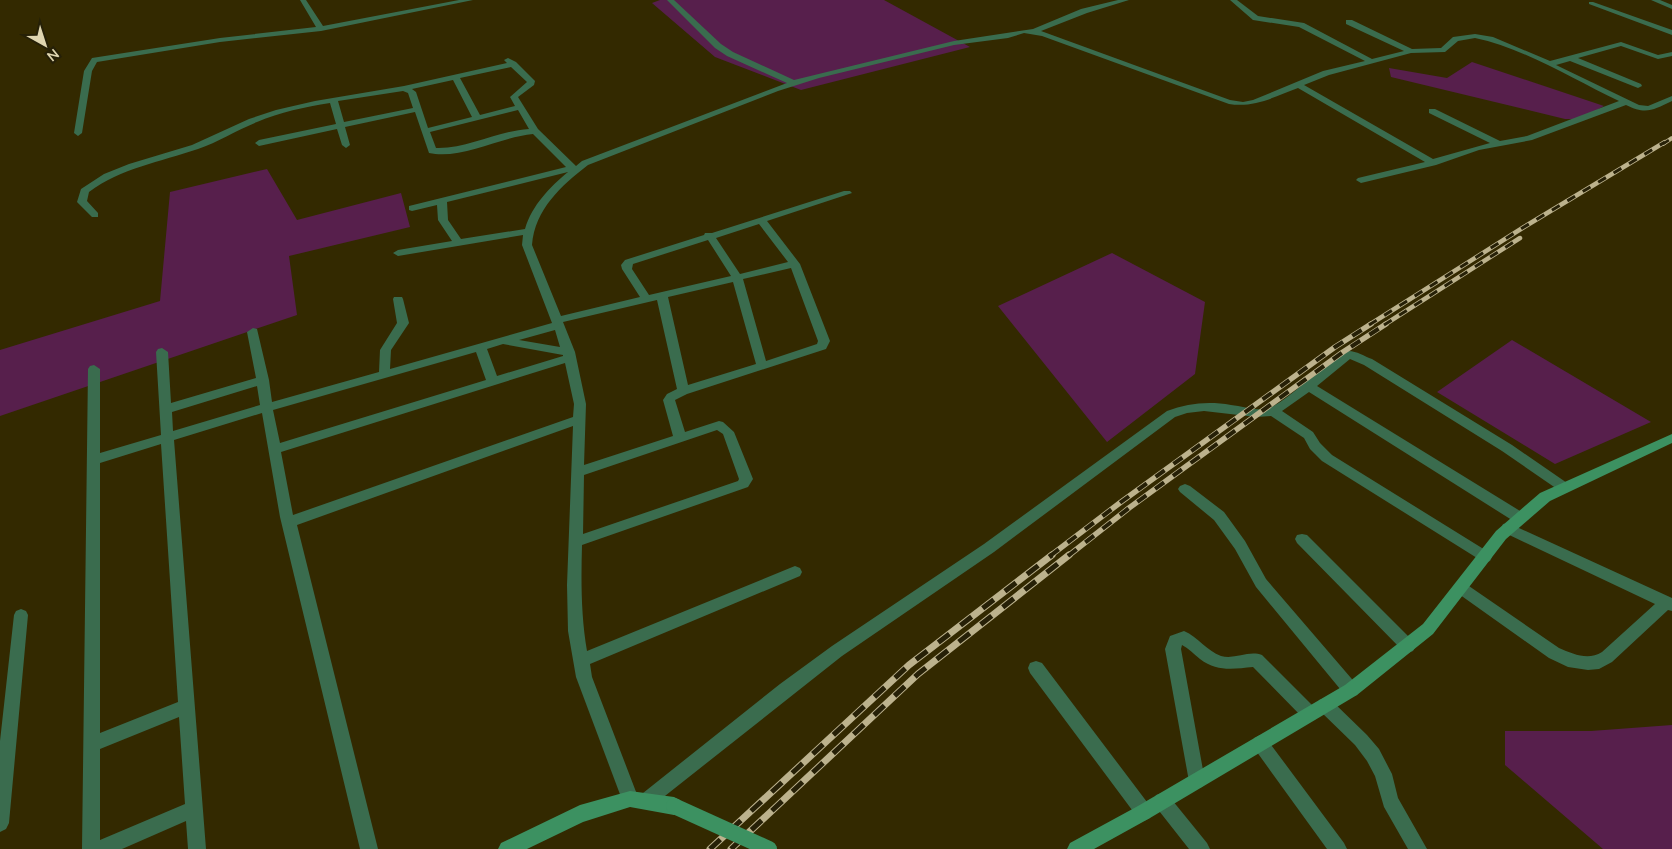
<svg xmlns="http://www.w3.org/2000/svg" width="1672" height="849" font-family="'Nunito Sans',sans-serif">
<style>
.green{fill:#571f4c}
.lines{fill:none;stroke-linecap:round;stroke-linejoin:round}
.street{fill:#3a6c4e;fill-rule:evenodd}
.secondary{fill:#3c9161;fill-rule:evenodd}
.rail-far3-casing{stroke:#bcb28d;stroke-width:4}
.rail-far2-casing{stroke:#bcb28d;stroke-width:4.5}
.rail-far1-casing{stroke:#bcb28d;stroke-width:5.5}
.rail-casing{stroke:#bcb28d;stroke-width:7}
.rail-far3{stroke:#262007;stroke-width:2.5;stroke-dasharray:7;stroke-linecap:butt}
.rail-far2{stroke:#262007;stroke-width:3;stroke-dasharray:9;stroke-linecap:butt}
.rail-far1{stroke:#262007;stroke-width:4;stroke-dasharray:11;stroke-linecap:butt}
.rail{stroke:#262007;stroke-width:5;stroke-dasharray:14;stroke-linecap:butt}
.secondary-bridge{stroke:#3c9161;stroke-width:16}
</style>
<rect width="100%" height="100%" fill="#332900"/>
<path class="green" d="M660,0H884L970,47L801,90L715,57L652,3Z
M1472,62L1604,106L1580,119H1565L1391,77L1389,68L1447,78Z
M267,169L297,220L401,193L410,227L289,256L297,315L0,416V350L160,301L170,192Z
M1112,253L1205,302L1195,374L1107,442L998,306Z
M1512,340L1651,422L1555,464L1437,392Z
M1672,725V849H1603L1505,765V731H1591Z"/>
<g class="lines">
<path class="street" d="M300,0H306L323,26L459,0H473L321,31L220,42L97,62L92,71L82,133L78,136L74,133L84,71L92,58L220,38L316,27Z
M667,0H674L721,44L733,52L794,80L954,41L1033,29L1081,9L1118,0H1129L1087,13L1041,31L1230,100L1243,102L1253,100L1323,71L1365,61L1299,27L1253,20L1230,0H1237L1258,16L1304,23L1372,59L1404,51L1346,24V20H1352L1412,49L1441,48L1453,37L1475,34L1493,37L1550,61L1621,42L1658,55L1672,52V56L1658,59L1621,46L1578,58L1641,84L1642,86L1638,88L1570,61L1556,65L1639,105L1648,106L1672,96V101C1653,110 1646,115 1626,105L1532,140L1479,150L1436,165L1361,183L1356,180L1358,178L1425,162L1298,88C1274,97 1254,108 1229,104L1042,36L1024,33L1008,38L954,45L819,78L778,91L588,165C561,186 535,209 532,245L561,316L640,297L622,269L621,265L625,260L704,235L705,233H712L844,191H850L852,193L767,221L800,264L830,341L826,349L687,394L675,400L685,432L719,421L723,422L734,432L753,479L748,487L582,545C581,581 581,616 587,651L790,568L795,566L800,568L802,572L800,576L590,664L592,677L638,797L780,684L832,646L984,544L1167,411C1188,403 1209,401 1231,405C1243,406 1258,412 1269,408C1291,400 1333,353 1347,351C1355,350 1364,356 1372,359L1512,445L1570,485L1572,488L1570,491H1560L1502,451L1364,365L1350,359L1317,386L1525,514L1527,518L1525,522L1520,523L1515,522L1309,392L1282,411L1313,432L1320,443L1332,455L1490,553L1492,557L1490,561L1485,563L1322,461L1310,449L1304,438L1271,416L1256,417L1204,411L1187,413L1175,417L994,552L842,656L651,807L645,809L639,807L637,803L630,807L624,805L576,677L568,631L567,585L573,426L297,525L378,849H360L280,517L262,413L174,440L206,849H188L186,821L122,849H82L88,369L90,366L94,365L100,369V453L161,435L156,352L158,349L162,348L168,352L171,403L256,378L247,332L253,328L257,329L269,380L272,402L379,372L380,350L397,323L393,299L394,297H402L403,299L409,323L391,350L390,369L552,323L522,245L523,235L398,256L393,253L398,250L452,241L438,220L437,205L412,211L409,210V206L566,167L533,134C500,137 461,160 429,153L415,112L345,127L350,145L346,148L342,145L337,129L259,146L255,143L259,140L336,124L330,103C305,107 280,112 257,122C237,130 218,142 198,149C160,162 121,168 89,192L87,201L98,213V217H92L77,202L81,189L104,174L129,164L192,145L249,119L276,110L315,101L404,86L507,63L504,60L508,58L516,62L535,81L534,85L518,97L538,129L576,166L582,161L787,83L727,56L715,48ZM1475,38C1524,48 1574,80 1619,101L1527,136L1500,141L1435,109H1429V113L1490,143L1433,159L1304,85L1329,75L1411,53L1445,52L1458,41ZM511,67L527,82L510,97L515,106L480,115L460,78ZM453,80L472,117L428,128L416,92L412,89ZM403,91L408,93L413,108L344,122L338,101ZM518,110L529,129C497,131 468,149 436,148L430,132ZM568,172C550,187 532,205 525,229L461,239L448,220L447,202ZM759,224L788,262L740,274L716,238ZM708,240L731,276L649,295L632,269L633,264ZM791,268L818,341L817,344L766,361L743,279ZM733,282L756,364L688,385L668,297ZM657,300L677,389L667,394L663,400L673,436L584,465L586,404L575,352L563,322ZM555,330L560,347L519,340ZM503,344L563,355V356L497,376L487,349ZM476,352L486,380L280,443L273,410ZM565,363L574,404L573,417L293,515L281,452ZM257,386L260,405L173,431L172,412ZM717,430L723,434L739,479L738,481L583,534L584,475ZM161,444L178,702L100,733V463ZM179,717L185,804L100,840V749Z
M1651,0H1660L1672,5V9Z
M1589,2H1593L1672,30V35L1589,4Z
M1185,484L1190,486L1224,512L1245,541L1266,579L1357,685L1359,690L1357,695L1351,697L1345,695L1256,587L1235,549L1214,520L1180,492L1178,489L1180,486Z
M1508,523L1672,598V611L1668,610L1612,662L1599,669L1588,670L1568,667L1549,658L1456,592L1454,588L1456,584L1461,582L1466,584L1559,648C1573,654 1588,661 1602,652L1655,604L1503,532L1501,528L1503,524Z
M1302,534L1307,535L1413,641L1416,646L1413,651L1408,653L1403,651L1297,543L1295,539L1297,535Z
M21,609L26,611L28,615L9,823L6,829L0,832V741L14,615L16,611Z
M1184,631C1198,637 1207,651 1221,656C1235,660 1248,650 1262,655L1316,709L1318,714L1316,719L1310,721L1304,719L1253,667C1233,669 1217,672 1200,659C1194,654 1188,648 1182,645L1181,649L1205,781L1202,787L1196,789L1190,787L1165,649L1170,636Z
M1036,661L1042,663L1150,806L1153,812L1150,818L1144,821L1138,818L1030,673L1028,668L1030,663Z
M1325,698L1331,700L1367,735L1379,749L1392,774L1398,798L1427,849H1408L1384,807L1375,776L1367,761L1355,745L1319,710L1317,705L1319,700Z
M1260,735L1266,738L1344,843L1347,849H1327L1254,748L1252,743L1254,738Z
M1162,793L1168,795L1207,843L1210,849H1189L1156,807L1153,801L1156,795Z"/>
<path class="secondary" d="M1672,434V443L1550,501L1506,539L1433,634L1357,695L1150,818L1094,849H1067L1070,843L1138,806L1345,685L1423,624L1496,531L1540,493Z
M630,791L674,797L680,800L683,806L680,812L674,815L630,807L583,822L527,849H498L501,843L580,805Z"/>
<defs>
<path id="rail-far3" d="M1663,144L1672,138"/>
<path id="rail-far2" d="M1369,325L1524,227L1665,142
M1384,325L1520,238"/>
<path id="rail-far1" d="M1050,556L1121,502L1335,347L1371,324
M1068,556L1129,508L1343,352L1386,324"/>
<path id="rail" d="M710,849L909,665L1052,555
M731,849L918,674L1069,555"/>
</defs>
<use href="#rail-far3" class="rail-far3-casing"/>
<use href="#rail-far2" class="rail-far2-casing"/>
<use href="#rail-far1" class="rail-far1-casing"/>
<use href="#rail" class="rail-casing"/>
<use href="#rail-far3" class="rail-far3"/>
<use href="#rail-far2" class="rail-far2"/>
<use href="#rail-far1" class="rail-far1"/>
<use href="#rail" class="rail"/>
<path class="secondary-bridge" d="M674,806L769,849"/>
</g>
<g transform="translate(45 45) rotate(141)" stroke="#262007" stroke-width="4" paint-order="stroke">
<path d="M0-4L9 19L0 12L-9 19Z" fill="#dfd5b0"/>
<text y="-8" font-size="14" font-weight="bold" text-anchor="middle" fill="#dfd5b0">N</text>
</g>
</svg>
